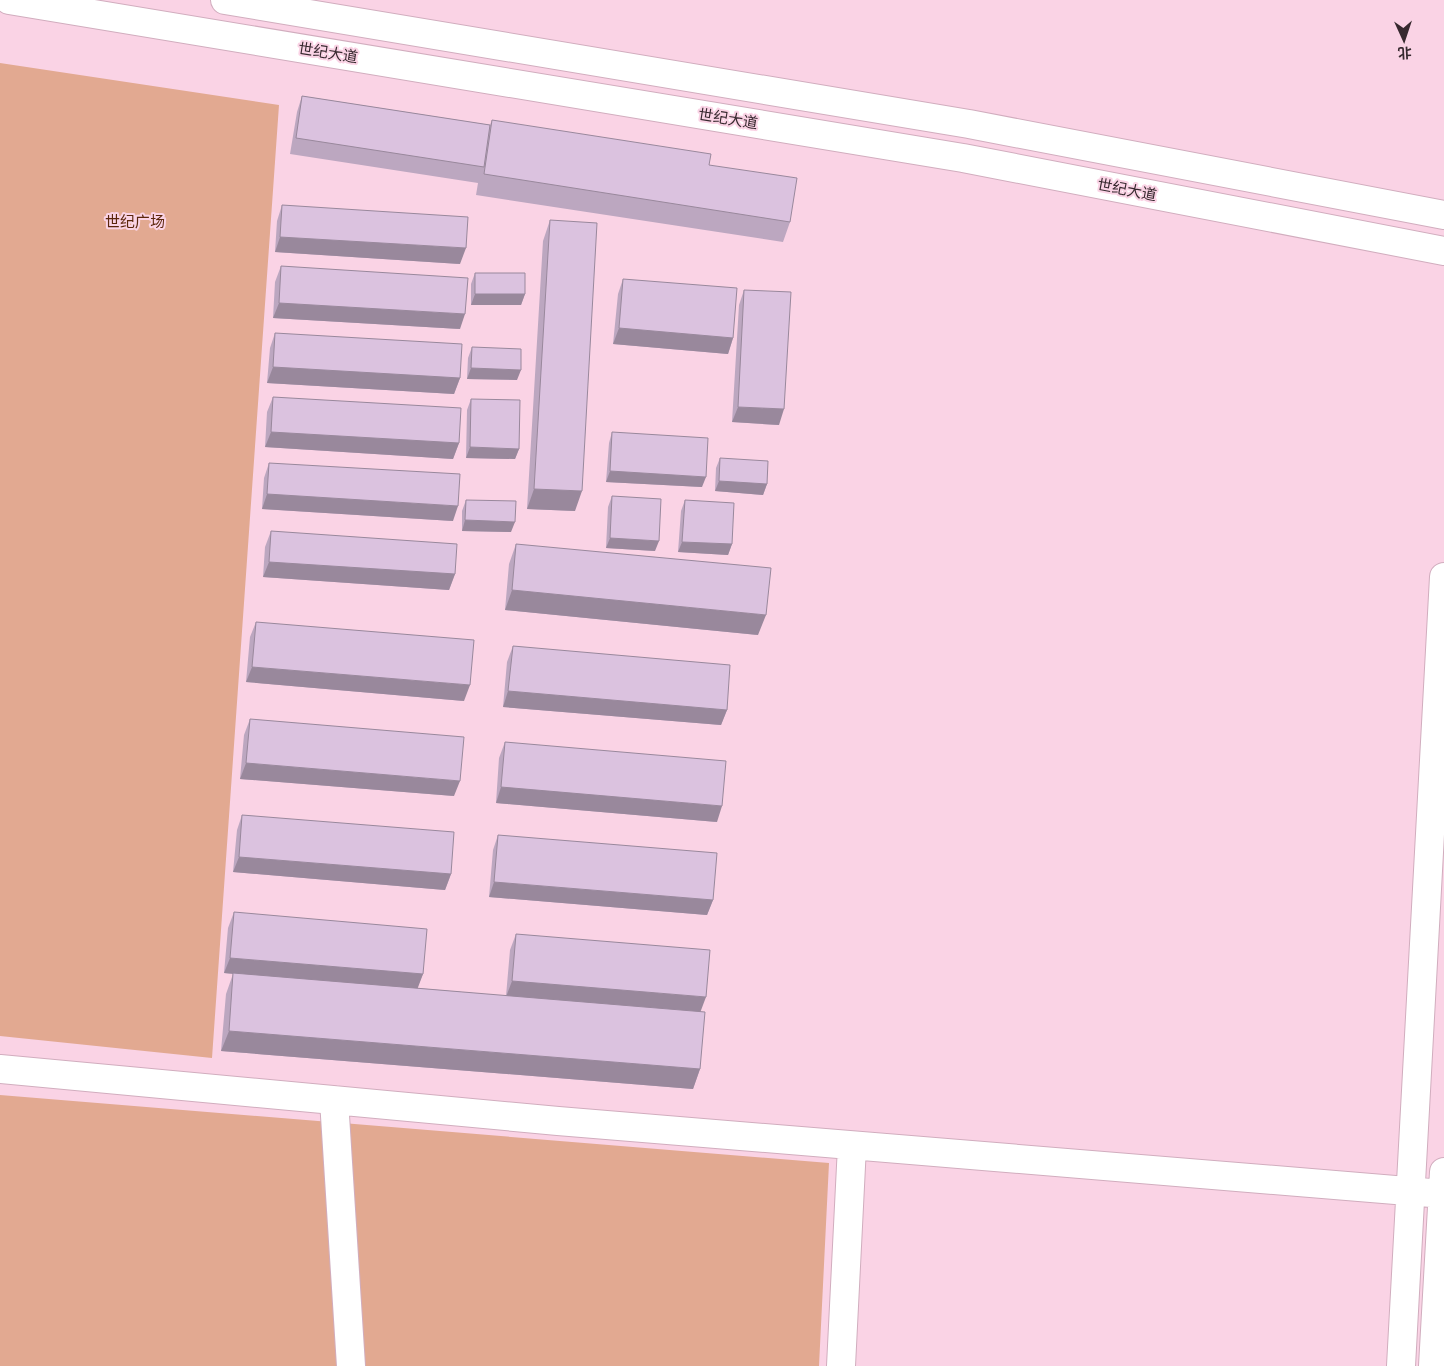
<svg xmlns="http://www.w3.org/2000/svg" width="1444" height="1366" font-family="Cabin,'Noto Sans SC',sans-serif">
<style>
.green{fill:#e2a991}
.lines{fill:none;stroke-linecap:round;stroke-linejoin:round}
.minor-casing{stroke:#d1adbe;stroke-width:30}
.major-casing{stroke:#d1adbe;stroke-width:30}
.minor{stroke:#fff;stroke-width:28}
.major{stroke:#fff;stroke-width:28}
.wall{fill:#bca7c0}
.shaded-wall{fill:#99889c}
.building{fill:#dbc2df;stroke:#99889c}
.labels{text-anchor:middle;stroke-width:4;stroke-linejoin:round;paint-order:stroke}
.street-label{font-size:15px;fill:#37292f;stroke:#fad3e5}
.park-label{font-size:15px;fill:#5b260c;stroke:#fad3e5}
</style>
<rect width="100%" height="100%" fill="#fad3e5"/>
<path class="green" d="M0,63L279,105L212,1058L0,1036Z
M0,1095L829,1163L819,1366H0Z"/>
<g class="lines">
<defs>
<path id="minor" d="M0,1069L558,1121L1444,1194
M334,1100L351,1366
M841,1366L852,1146
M1401,1366L1444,577
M1433,1366L1444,1172"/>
<path id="major" d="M9,0L963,158L1444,251
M225,0L969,124L1444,215"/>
</defs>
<use href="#minor" class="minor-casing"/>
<use href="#major" class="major-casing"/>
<use href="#minor" class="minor"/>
<use href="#major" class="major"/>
</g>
<path class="wall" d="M302,96L490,125L492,120L709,165L790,222L783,242L476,195L478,183L290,154L297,112Z
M282,205L460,264L275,252L277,221Z
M550,220L575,511L527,509L543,241Z
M281,266L460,329L273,318L275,282Z
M475,273L525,294L521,305H471V284Z
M623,279L733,338L728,354L613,344L618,294Z
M744,290L779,425L732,422L739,305Z
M275,333L460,378L454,394L267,383L270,348Z
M472,347L517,380L467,379L468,358Z
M273,397L459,443L453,459L265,447L267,412Z
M471,399L519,449L515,459L466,458L467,410Z
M612,432L702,487L606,482L609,443Z
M720,458L767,484L763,495L715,491L716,468Z
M269,463L453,521L262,509L264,478Z
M612,496L655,551L606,548L608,507Z
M466,500L511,532L462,531V511Z
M685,500L732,544L728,555L678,552L681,511Z
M271,531L455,574L449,590L263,577L265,547Z
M516,544L758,635L505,610L509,564Z
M256,622L464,701L246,682L250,637Z
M513,646L727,710L721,725L503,707L507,662Z
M250,719L454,796L240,779L244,735Z
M505,742L717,822L496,803L499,758Z
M242,815L451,874L445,890L233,872L237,830Z
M498,835L713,900L707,915L489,897L493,850Z
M234,912L423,974L417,988L506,996L510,950L516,934L701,1012L700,1069L693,1089L221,1051L226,994L233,974L224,973L228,928Z"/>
<path class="shaded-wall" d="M280,237L466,248L460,264L275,252Z
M475,294H525L521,305H471Z
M279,303L465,314L460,329L273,318Z
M619,328L733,338L728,354L613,344Z
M273,367L460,378L454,394L267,383Z
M471,368L521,370L517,380L467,379Z
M738,407L784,409L779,425L732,422Z
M271,432L459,443L453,459L265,447Z
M470,447L519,449L515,459L466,458Z
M610,471L706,477L702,487L606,482Z
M719,481L767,484L763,495L715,491Z
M534,489L582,491L575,511L527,509Z
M267,494L458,506L453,521L262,509Z
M465,520L515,522L511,532L462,531Z
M610,538L659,541L655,551L606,548Z
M682,542L732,544L728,555L678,552Z
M269,562L455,574L449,590L263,577Z
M512,590L766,615L758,635L505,610Z
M252,667L470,685L464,701L246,682Z
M508,691L727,710L721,725L503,707Z
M246,763L460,781L454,796L240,779Z
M501,787L722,806L717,822L496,803Z
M239,857L451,874L445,890L233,872Z
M494,882L713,900L707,915L489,897Z
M230,958L423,974L417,990L224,973Z
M512,981L706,997L700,1013L506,997Z
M229,1031L700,1069L693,1089L221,1051Z"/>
<path class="building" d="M302,96L490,125L484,167L296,138Z
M492,120L711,154L709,165L797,178L790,222L484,174Z
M282,205L468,217L466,248L280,237Z
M550,220L597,223L582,491L534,489Z
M281,266L468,278L465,314L279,303Z
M475,273H525V294H475Z
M623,279L737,288L733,338L619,328Z
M744,290L791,292L784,409L738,407Z
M275,333L462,344L460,378L273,367Z
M472,347L521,349V370L471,368Z
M273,397L461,408L459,443L271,432Z
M471,399L520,400L519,449L470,447Z
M612,432L708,438L706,477L610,471Z
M720,458L768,461L767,484L719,481Z
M269,463L460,474L458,506L267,494Z
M612,496L661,499L659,541L610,538Z
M466,500L516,501L515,522L465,520Z
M685,500L734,503L732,544L682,542Z
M271,531L457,544L455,574L269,562Z
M516,544L771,568L766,615L512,590Z
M256,622L474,640L470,685L252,667Z
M513,646L730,665L727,710L508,691Z
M250,719L464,737L460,781L246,763Z
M505,742L726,761L722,806L501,787Z
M242,815L454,832L451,874L239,857Z
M498,835L717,853L713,900L494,882Z
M234,912L427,929L423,974L230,958Z
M516,934L710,950L706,997L512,981Z
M233,973L705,1012L700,1069L229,1031Z"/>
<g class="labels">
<g class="street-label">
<text transform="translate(328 53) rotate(9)" y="5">世纪大道</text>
<text transform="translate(728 119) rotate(9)" y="5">世纪大道</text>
<text transform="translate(1127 190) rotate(11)" y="5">世纪大道</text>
</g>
<g class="park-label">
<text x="135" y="227">世纪广场</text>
</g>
</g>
<g transform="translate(1404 40) rotate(177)" stroke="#fad3e5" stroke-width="4" paint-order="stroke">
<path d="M0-4L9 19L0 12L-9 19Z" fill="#37292f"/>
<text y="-8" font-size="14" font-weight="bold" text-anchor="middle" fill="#37292f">北</text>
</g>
</svg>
